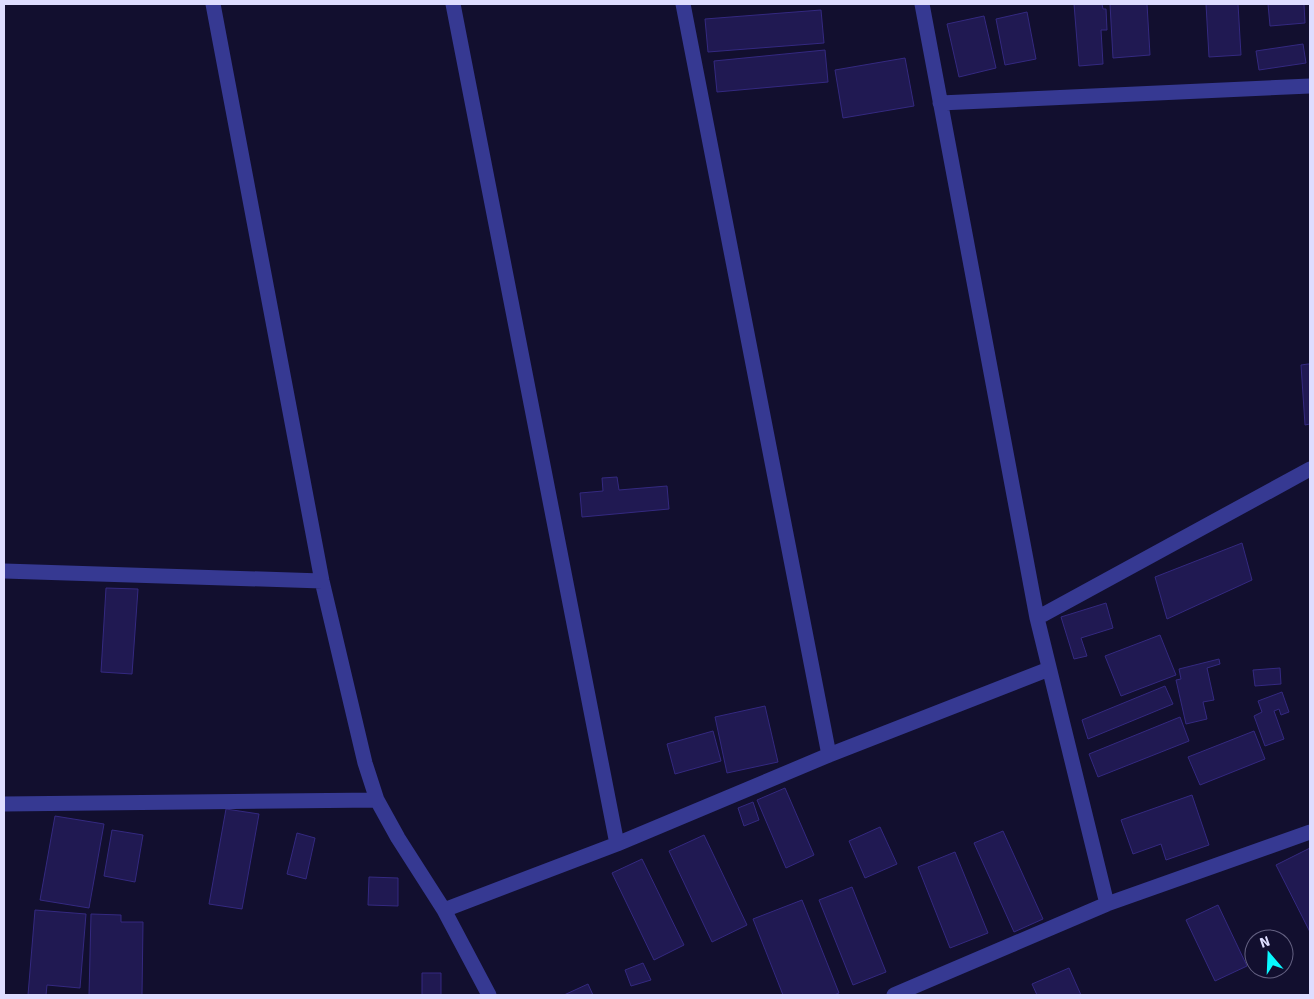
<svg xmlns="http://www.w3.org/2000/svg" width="1314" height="999" font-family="Signika,sans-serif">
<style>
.building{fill:#201952;stroke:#342980}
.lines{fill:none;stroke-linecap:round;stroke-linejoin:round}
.street{stroke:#363992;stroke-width:15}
</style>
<rect width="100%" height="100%" fill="#120f2f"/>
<path class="building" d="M1074,4H1102L1103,9H1106L1107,30H1101L1103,64L1079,66Z
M1110,4H1147L1150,55L1113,58Z
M1206,4H1238L1241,55L1209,57Z
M1268,4H1304L1305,23L1270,26Z
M821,10L824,43L708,52L705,19Z
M1027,12L1036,59L1005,65L996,19Z
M984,16L996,68L959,77L947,24Z
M1303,44L1306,63L1259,70L1256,51Z
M825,50L828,82L717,92L714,61Z
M905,58L914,106L843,118L835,70Z
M1308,364H1310V424L1305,425L1301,365Z
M617,477L619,490L667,486L669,509L582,517L580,493L603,491L602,478Z
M1242,543L1252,580L1167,619L1155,577Z
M106,588L138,589L132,674L101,672Z
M1106,603L1113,628L1081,638L1087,656L1074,659L1061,617Z
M1160,635L1176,675L1121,696L1105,656Z
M1219,659L1220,664L1207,668L1214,700L1203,702L1207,719L1186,724L1176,680L1181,679L1179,669Z
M1280,668L1281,684L1255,686L1253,670Z
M1165,686L1173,704L1088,739L1082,720Z
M1282,692L1289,712L1281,715L1279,709L1274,711L1284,739L1265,746L1254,716L1262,712L1258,701Z
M765,706L778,762L727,773L715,717Z
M1180,717L1189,741L1098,777L1089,754Z
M713,731L721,761L675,774L667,744Z
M1254,731L1265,759L1200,785L1188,757Z
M785,788L814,855L786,868L757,800Z
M1192,795L1209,845L1166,860L1161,844L1133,854L1121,820Z
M753,802L759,820L744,826L738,808Z
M226,809L259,814L242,909L209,904Z
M55,816L104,824L89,908L40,900Z
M880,827L897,864L865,878L849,841Z
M112,830L143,835L135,882L104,876Z
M1003,831L1043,919L1014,932L974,843Z
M297,833L315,838L306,879L287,874Z
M704,835L747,925L712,942L669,851Z
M1310,848V932L1276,865Z
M955,852L988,933L950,948L918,867Z
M642,859L684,945L654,960L612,873Z
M369,877L398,878V906L368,905Z
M852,887L886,972L853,985L819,900Z
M802,900L839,993L834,995H783L753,919Z
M1218,905L1247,966L1215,981L1186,920Z
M35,910L86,914L80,988L47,985L46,995H28Z
M91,914L121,915V922H143L142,995H89Z
M643,963L651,980L631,986L625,970Z
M1069,968L1081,995H1037L1032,984Z
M422,973H441V995H422Z
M588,984L593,995H564Z"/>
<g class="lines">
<path class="street" d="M213,4L322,581L365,763L377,800L398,838L444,910L489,995
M453,4L617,844
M683,4L829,755
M922,4L1037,618L1107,904
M940,103L1310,86
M4,571L322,581
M1037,618L1310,469
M4,804L377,800
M444,910L617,844L829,755L1049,669
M894,995L1107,904L1310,832"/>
</g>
<rect width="1314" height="999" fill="none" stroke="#deddff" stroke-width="10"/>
<g transform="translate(1269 954) rotate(341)"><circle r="24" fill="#120f2f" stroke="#646182"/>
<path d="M0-4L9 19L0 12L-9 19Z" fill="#09f9ff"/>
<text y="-8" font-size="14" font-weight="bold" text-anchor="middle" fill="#deddff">N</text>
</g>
</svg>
